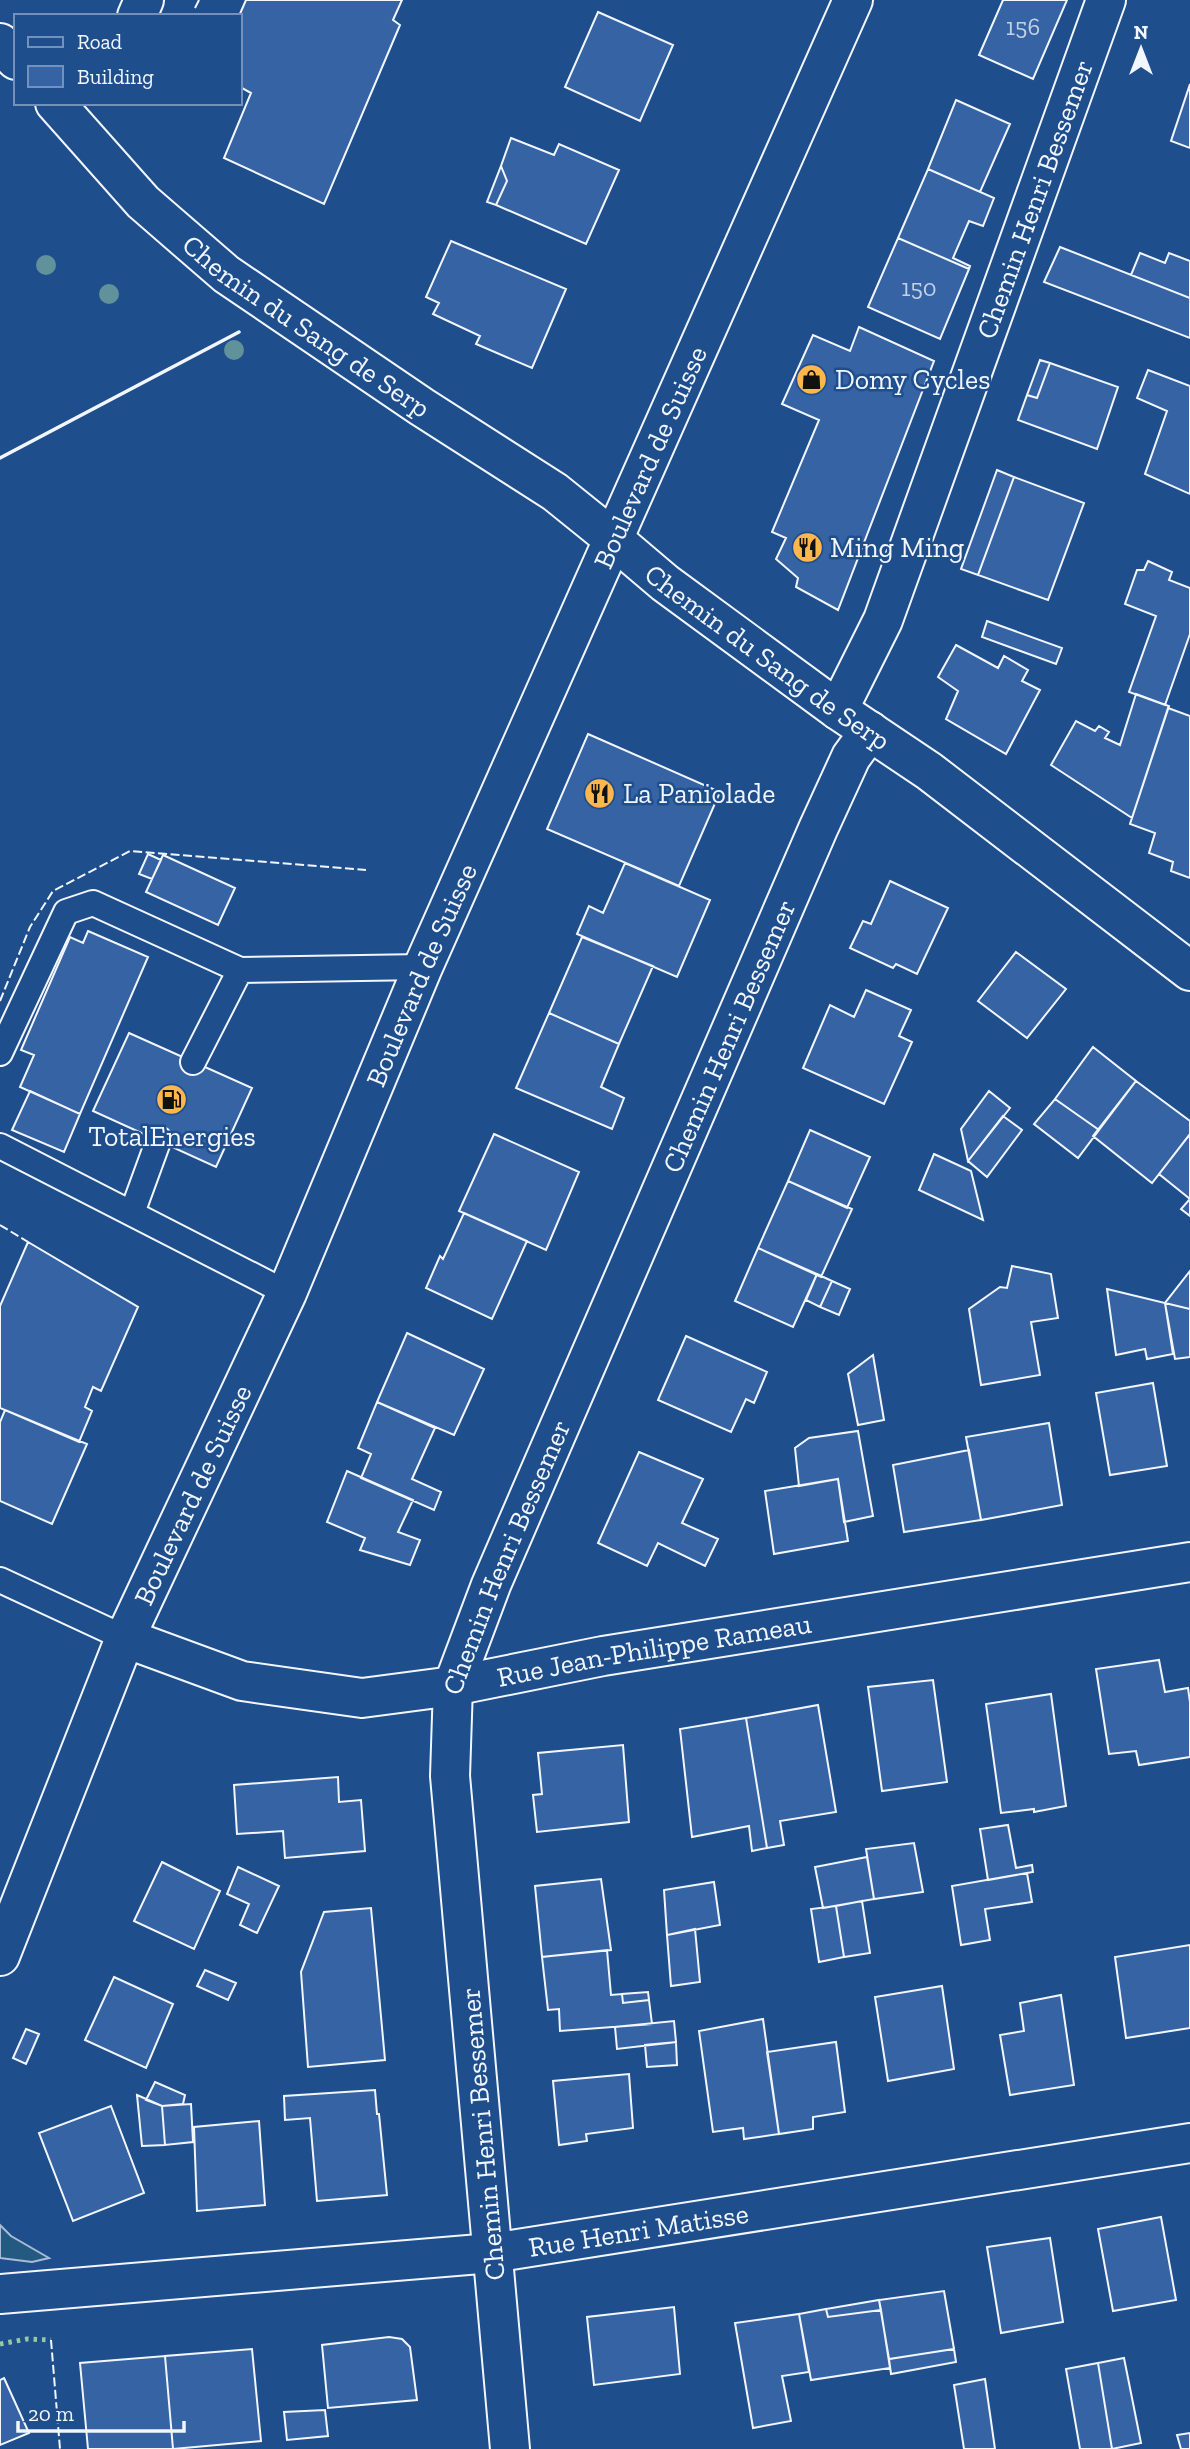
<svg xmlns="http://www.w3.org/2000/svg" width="1190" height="2449" font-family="'Zilla Slab',serif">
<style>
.green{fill:#245a82;stroke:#a8bbd7;stroke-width:2}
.building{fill:#3563a3;stroke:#f2f6ff;stroke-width:2}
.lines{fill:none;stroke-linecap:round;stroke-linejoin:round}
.service-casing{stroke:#f2f6ff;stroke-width:28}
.minor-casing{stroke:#f2f6ff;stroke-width:42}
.tertiary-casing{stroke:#f2f6ff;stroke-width:42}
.primary-casing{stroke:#f2f6ff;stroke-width:42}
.service{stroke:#1f4e8c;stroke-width:24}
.minor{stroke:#1f4e8c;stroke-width:38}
.tertiary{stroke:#1f4e8c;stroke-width:38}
.primary{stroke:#1f4e8c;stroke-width:38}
.hedge{stroke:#97c8a6;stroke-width:5;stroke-dasharray:3.5 5;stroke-linecap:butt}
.fence{stroke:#f2f6ff;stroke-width:2;stroke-dasharray:9 3.5;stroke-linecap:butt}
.wall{stroke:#f2f6ff;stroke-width:3.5}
.tree{fill:#61919a}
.labels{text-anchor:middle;stroke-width:5;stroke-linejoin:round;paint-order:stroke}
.number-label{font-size:24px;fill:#c3d1e8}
.street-label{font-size:28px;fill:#f2f6ff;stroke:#1f4e8c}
.poi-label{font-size:28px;fill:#f2f6ff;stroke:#1f4e8c;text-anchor:start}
</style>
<rect width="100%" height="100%" fill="#1f4e8c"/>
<path class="green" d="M0,2225L11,2236L49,2258L32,2262L0,2258Z"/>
<path class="building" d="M246,0H402L393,20L400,25L324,204L224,158L251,93L240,87L239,16Z
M1003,0H1067L1033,79L979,55Z
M598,12L673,45L640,121L565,87Z
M1190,84V148L1171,141Z
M956,100L1010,124L980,192L928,169Z
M511,138L554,155L559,144L619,170L586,244L496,205L507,181L501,166Z
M501,166L507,181L496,205L487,202Z
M928,169L994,198L983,226L969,221L953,258L970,266L969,269L898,238Z
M898,238L969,269L940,339L868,307Z
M451,241L566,289L532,368L476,344L480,336L433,314L439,303L426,297Z
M1060,247L1190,298V338L1044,282Z
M1140,253L1165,263L1169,253L1190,261V298L1131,275Z
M859,327L934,361L838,610L796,587L798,578L776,559L786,538L772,532L819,420L782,404L813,335L850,351Z
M1040,360L1050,363L1037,398L1027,395Z
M1050,363L1118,387L1097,449L1018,420L1027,395L1037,398Z
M1148,370L1190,386V494L1145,474L1167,411L1137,398Z
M997,470L1014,477L978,575L961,569Z
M1014,477L1084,503L1048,600L978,575Z
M1148,561L1172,572L1169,580L1190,588V634L1165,705L1129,692L1156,616L1125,604L1137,570H1144Z
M987,621L1062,648L1056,664L982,637Z
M956,645L998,668L1004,656L1028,670L1022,681L1040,690L1006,754L946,719L958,691L938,677Z
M1136,694L1169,706L1132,818L1051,765L1076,721L1095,731L1099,726L1109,732L1105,738L1120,745Z
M1168,708L1190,716V878L1171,871L1173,862L1149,853L1155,833L1130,824Z
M588,734L720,792L679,886L547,829Z
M148,854L161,860L152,879L139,874Z
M163,855L235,888L218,925L146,892Z
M625,863L710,900L677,977L577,934L589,906L603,913Z
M890,881L948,908L917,974L896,964L893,968L850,948L863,921L871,924Z
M88,931L148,957L80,1114L20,1087L34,1055L21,1050L70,937L83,943Z
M582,937L653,966L619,1044L549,1013Z
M1016,952L1066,989L1027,1038L978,1001Z
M866,990L911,1010L899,1036L912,1042L884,1104L803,1068L830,1005L854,1017Z
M549,1013L619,1044L601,1087L624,1098L612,1129L516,1088Z
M129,1033L252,1088L216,1167L93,1111Z
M1093,1047L1136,1081L1099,1130L1055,1099Z
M1136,1081L1190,1121V1134L1152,1183L1093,1136Z
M30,1091L80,1114L64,1152L12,1130Z
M989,1091L1010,1108L968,1161L961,1129Z
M1055,1099L1099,1130L1078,1158L1034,1124Z
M1003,1116L1022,1130L987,1177L968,1161Z
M810,1130L870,1157L847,1208L788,1181Z
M494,1134L579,1172L546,1250L459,1211Z
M1190,1134V1216L1181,1209L1190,1199L1159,1174Z
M934,1154L971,1171L983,1220L919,1190Z
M788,1181L852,1209L821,1277L758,1248Z
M464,1213L527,1241L492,1319L426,1288L440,1256L443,1259Z
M28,1242L138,1307L101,1391L93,1387L85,1407L92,1411L79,1442L0,1408V1306Z
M758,1248L817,1274L793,1327L735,1301Z
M1012,1266L1051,1274L1058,1318L1031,1322L1040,1375L981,1385L969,1309L1000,1287L1007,1288Z
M1190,1271V1309L1165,1303Z
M817,1274L832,1281L820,1307L806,1300Z
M832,1281L850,1289L839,1315L820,1307Z
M1107,1289L1165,1303L1173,1354L1147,1359L1145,1349L1116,1355Z
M1165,1303L1190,1309V1357L1175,1359Z
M407,1333L484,1369L454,1435L377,1402Z
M686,1336L767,1372L754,1403L746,1399L731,1432L658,1400Z
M873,1355L884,1420L858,1425L848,1374Z
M1153,1383L1167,1466L1110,1475L1096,1393Z
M377,1402L435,1428L412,1479L441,1492L434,1510L361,1478L371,1454L358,1448Z
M5,1410L87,1444L52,1524L0,1501V1422Z
M1049,1423L1062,1505L981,1520L966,1437Z
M858,1431L873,1516L844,1522L838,1479L799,1486L795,1448L809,1438Z
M969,1450L981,1520L904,1532L893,1465Z
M639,1452L703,1479L682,1523L718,1539L705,1566L658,1543L647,1566L598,1543Z
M347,1471L413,1500L398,1532L420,1540L410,1565L360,1550L365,1538L327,1522Z
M838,1479L848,1541L774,1554L765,1491Z
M1159,1660L1165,1692L1188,1688L1190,1702V1757L1139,1765L1136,1751L1109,1754L1096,1669Z
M933,1680L947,1782L882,1791L868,1687Z
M1051,1694L1066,1806L1034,1812V1809L1001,1813L986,1704Z
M818,1705L836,1812L780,1821L784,1845L767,1848L746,1718Z
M746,1718L767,1848L752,1851L749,1826L692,1837L680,1729Z
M623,1745L629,1822L537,1832L533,1795L542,1794L538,1753Z
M338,1777L339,1802L361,1800L365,1851L285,1858L283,1831L237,1834L234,1785Z
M1008,1825L1016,1868L1032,1865L1033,1872L988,1880L980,1829Z
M914,1843L923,1892L874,1899L866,1849Z
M867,1857L874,1899L823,1908L815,1867Z
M162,1862L220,1891L194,1949L134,1921Z
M238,1867L279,1886L257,1933L240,1925L249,1904L227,1894Z
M1027,1873L1032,1902L985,1909L990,1940L961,1945L952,1886Z
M601,1879L611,1950L542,1957L535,1886Z
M714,1882L720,1925L667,1935L664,1890Z
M862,1901L870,1953L844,1957L836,1906Z
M836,1906L844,1957L819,1962L811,1909Z
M371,1908L385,2060L308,2067L301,1972L324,1912Z
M695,1929L700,1982L671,1986L667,1935Z
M1190,1945V2028L1126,2038L1115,1957Z
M607,1950L611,1995L622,1994L623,2003L649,2000L652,2024L560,2031L559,2009L548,2010L542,1957Z
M205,1970L236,1983L228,2000L197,1986Z
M114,1977L173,2004L146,2068L85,2040Z
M942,1986L954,2069L888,2081L875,1997Z
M648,1992L649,2000L623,2003L622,1994Z
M1061,1995L1074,2085L1010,2095L1000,2035L1024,2031L1020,2003Z
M763,2019L779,2134L744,2139L743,2128L713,2132L699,2031Z
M674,2021L676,2042L617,2049L615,2027Z
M26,2029L39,2034L26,2064L13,2058Z
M676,2042L677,2065L647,2067L645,2045Z
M836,2042L845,2112L813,2117V2129L779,2134L767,2052Z
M629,2074L633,2128L586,2134L587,2141L559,2145L553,2081Z
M155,2082L185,2095L183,2104L162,2106L146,2100Z
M375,2090L377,2114H379L387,2195L317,2201L310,2118L285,2120L284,2096Z
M137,2095L162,2106L165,2145L142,2146Z
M191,2104L193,2142L165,2145L162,2106Z
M111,2106L144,2193L73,2221L39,2133Z
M259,2121L265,2205L197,2211L194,2127Z
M1161,2217L1176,2300L1113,2311L1098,2229Z
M1050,2238L1063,2322L1001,2333L987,2247Z
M944,2291L954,2349L889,2359L879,2300Z
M879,2300L881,2310L828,2317L826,2309Z
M674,2307L680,2374L594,2385L587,2317Z
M826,2309L828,2317L881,2310L890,2368L811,2380L799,2314Z
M799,2314L809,2372L782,2376L791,2421L753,2428L735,2323Z
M389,2337L402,2339L410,2347L417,2400L328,2408L322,2345Z
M252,2349L261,2441L173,2449L165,2356Z
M954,2349L956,2362L891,2374L889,2359Z
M165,2356L173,2449H88L80,2363Z
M1124,2358L1141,2443L1112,2449L1098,2363Z
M1098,2363L1112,2449H1080L1066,2369Z
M4,2378L29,2433L0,2445V2380Z
M985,2379L995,2449H964L954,2385Z
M325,2410L328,2436L287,2440L284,2412Z
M1190,2433V2449H1181L1177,2435Z"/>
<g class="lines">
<defs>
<path id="service" d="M0,1053L66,912L93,903L240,970
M193,1062L240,970L423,967
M0,1146L287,1293
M132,1213L159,1139
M0,1580L125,1638"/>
<g id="minor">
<path d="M137,16L144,0"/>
<path d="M0,43L16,60"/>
<path id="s1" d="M55,103L143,202L226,274L422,407L555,492L612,538"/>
<path id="s2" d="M838,710L883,620L1106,0"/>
<path id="s3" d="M125,1638L242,1681L362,1698L453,1686L603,1656L1190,1562"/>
<path id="s4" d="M0,2294L492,2253L1190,2143"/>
<path id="s5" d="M510,2449L450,1776L453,1686L491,1585L818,829L851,757L870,731"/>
</g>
<g id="tertiary">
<path id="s6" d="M612,538L665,583L838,710L929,771L1190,971"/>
</g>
<g id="primary">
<path id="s7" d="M0,1956L125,1638L287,1293L423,967L853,0"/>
</g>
</defs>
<use href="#service" class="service-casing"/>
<use href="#minor" class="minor-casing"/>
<use href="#tertiary" class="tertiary-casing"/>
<use href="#primary" class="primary-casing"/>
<use href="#service" class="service"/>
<use href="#minor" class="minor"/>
<use href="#tertiary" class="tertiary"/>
<use href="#primary" class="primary"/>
<path class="hedge" d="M0,2344L27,2339L51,2340"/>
<path class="fence" d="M195,8L199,0
M0,1001L30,927L53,891L130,851L366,870
M0,1225L28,1242
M51,2340L60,2449"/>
<path class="wall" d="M0,458L239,332"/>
</g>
<g class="tree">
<circle cx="46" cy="265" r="10"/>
<circle cx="109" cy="294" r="10"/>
<circle cx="234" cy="350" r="10"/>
</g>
<defs>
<symbol id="shop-disc" viewBox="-11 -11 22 22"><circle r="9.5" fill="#ffb74d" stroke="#1f4e8c"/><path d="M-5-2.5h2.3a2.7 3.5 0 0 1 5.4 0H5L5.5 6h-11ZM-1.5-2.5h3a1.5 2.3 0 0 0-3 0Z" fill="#111"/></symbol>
<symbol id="restaurant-disc" viewBox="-11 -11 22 22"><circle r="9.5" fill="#ffb74d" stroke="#1f4e8c"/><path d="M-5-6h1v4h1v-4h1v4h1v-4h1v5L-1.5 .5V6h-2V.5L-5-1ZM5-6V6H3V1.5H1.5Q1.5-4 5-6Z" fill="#111"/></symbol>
<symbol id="fuel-disc" viewBox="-11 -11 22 22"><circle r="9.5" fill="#ffb74d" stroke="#1f4e8c"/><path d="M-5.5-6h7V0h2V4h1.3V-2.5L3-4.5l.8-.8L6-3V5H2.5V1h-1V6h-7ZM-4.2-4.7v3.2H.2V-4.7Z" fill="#111"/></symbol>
</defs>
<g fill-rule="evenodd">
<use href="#shop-disc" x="794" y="362" width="35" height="35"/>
<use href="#restaurant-disc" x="790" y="530" width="35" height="35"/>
<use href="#restaurant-disc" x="582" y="776" width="35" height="35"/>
<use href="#fuel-disc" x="154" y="1082" width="35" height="35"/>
</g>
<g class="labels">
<g class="number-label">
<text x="1023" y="35">156</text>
<text x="919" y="296">150</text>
</g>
<g class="street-label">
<text dy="10" stroke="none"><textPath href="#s2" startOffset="548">Chemin Henri Bessemer</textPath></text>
<text dy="10" stroke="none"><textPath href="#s1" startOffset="338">Chemin du Sang de Serp</textPath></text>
<text dy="10" stroke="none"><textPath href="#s7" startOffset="1634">Boulevard de Suisse</textPath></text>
<text dy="10" stroke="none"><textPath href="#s6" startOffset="196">Chemin du Sang de Serp</textPath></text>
<text dy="10" stroke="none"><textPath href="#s7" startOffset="1068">Boulevard de Suisse</textPath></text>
<text dy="10" stroke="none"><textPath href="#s5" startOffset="1472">Chemin Henri Bessemer</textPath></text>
<text dy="10" stroke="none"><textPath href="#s7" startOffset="500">Boulevard de Suisse</textPath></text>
<text dy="10" stroke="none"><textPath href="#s5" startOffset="905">Chemin Henri Bessemer</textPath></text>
<text dy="10" stroke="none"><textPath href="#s3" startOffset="542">Rue Jean-Philippe Rameau</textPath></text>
<text transform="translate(482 2134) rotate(-95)" y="10">Chemin Henri Bessemer</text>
<text dy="10" stroke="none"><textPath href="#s4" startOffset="642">Rue Henri Matisse</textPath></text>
</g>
<g class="poi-label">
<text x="835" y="389">Domy Cycles</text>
<text x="830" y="557">Ming Ming</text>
<text x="623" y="803">La Paniolade</text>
<text x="172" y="1146" text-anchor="middle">TotalEnergies</text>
</g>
</g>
<rect x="14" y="14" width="228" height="91" fill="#1f4e8c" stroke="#7391ba" stroke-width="2"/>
<rect x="28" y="37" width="35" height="10" fill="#1f4e8c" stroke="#7391ba" stroke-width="2"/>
<text x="77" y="49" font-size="21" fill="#f2f6ff">Road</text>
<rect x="28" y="66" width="35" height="21" fill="#3563a3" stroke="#7391ba" stroke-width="2"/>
<text x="77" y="84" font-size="21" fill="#f2f6ff">Building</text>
<g transform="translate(1141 49)" stroke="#1f4e8c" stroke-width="5" paint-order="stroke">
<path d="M0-5L12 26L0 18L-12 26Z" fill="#f2f6ff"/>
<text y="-10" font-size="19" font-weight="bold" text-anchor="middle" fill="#f2f6ff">N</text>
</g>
<path d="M18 2421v10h166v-10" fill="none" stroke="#f2f6ff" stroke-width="3.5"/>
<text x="28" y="2421" font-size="21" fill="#f2f6ff" stroke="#1f4e8c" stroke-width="5" paint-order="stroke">20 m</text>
</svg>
